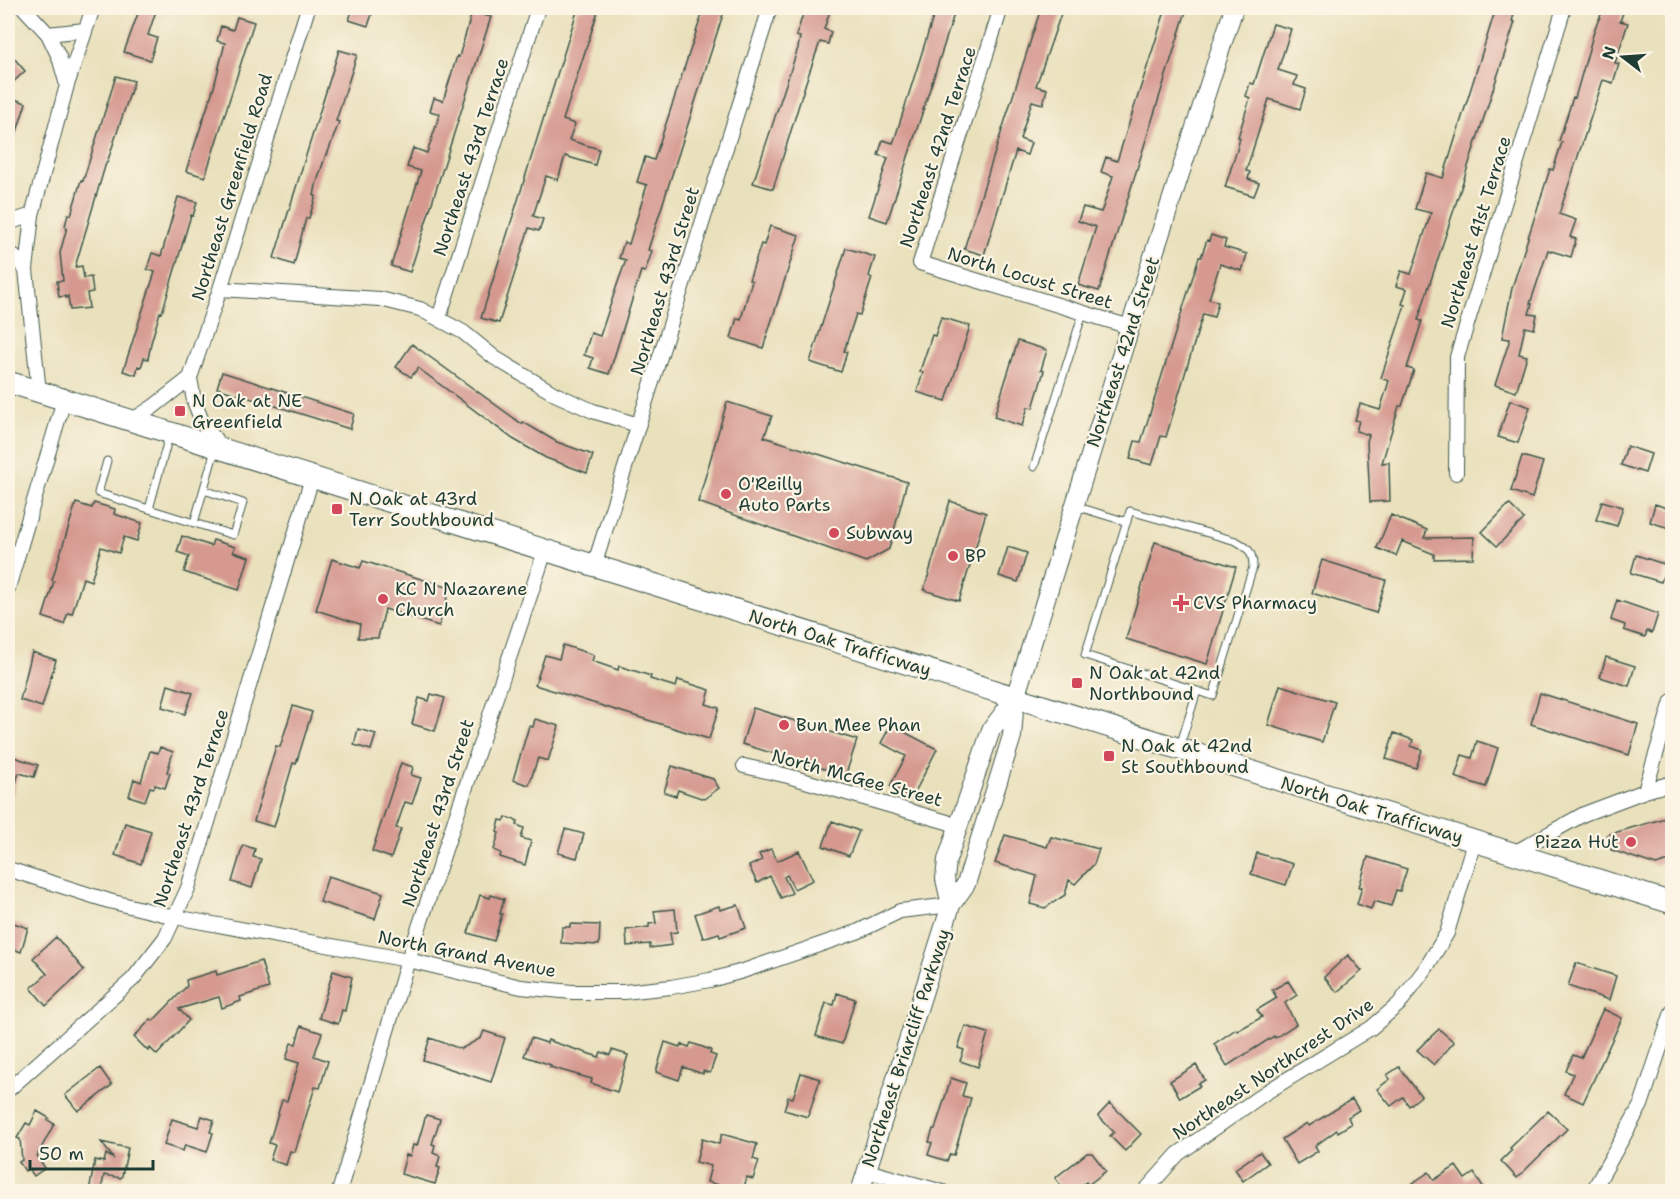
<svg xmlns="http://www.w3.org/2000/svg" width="1680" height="1199" font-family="'Shantell Sans',sans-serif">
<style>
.building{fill:#d59990}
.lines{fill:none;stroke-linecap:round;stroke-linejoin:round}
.lane-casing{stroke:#3d5548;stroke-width:9}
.street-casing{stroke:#3d5548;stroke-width:16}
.secondary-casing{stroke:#3d5548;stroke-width:20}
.primary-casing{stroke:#3d5548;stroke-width:23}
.lane{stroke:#fff;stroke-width:7}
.street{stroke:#fff;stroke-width:14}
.secondary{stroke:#fff;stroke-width:18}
.primary{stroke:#fff;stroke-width:21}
.poi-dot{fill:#d1495b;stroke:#fcf5e5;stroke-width:2}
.labels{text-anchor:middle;stroke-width:4.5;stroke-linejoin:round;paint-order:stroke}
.street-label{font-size:18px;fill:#1f3d34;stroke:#fcf5e5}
.poi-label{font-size:18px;fill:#1f3d34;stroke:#fcf5e5;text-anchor:start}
</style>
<rect width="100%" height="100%" fill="#fcf5e5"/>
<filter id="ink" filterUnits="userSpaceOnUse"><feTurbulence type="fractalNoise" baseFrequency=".0167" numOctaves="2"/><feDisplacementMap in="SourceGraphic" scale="12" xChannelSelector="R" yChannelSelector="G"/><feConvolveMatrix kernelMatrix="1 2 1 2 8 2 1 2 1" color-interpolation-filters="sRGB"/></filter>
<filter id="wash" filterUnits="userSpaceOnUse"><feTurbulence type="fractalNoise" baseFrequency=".008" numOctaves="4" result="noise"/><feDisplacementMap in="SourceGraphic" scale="24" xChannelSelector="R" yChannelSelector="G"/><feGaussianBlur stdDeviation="1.35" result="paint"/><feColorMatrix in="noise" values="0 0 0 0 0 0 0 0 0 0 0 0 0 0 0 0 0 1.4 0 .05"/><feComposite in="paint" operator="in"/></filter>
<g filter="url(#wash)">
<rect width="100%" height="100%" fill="#e9e0bc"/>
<g id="blocks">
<path class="building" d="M140,8H157L148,35L157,38L150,60L124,52Z
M353,8H374L368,26L349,20Z
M578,8H599L563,120L575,124L569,140L599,149L595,165L565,156L558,180L546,176L533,216L543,219L539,231L529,228L499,323L481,318L482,315Z
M704,8H725L648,250L652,251L645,272L641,271L609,374L590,368L593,358L584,355L591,333L600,336L618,282L626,260L619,258L624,242L629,244L647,185L637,182L645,157L654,160Z
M805,8H831L824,29L831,32L828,44L820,42L806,82L773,189L753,183L798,48L800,37L796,36Z
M936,8H956L887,222L869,216L888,158L878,155L883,140L893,143L895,138Z
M1041,8H1063L1036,86L1047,89L1043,104L1032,101L1020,139L1031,143L1027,155L1016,151L984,255L964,249Z
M1166,8H1187L1099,291L1078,285L1096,227L1078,221L1083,207L1101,212L1103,207L1113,176L1101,172L1106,157L1117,161Z
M1496,8H1516L1512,21L1515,22L1418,320L1422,321L1407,368L1414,370L1402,406H1399L1382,463L1389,462L1390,501L1370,502L1367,441L1369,435L1356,431L1359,421L1355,420L1360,404L1380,410L1389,381L1381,378L1405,305L1402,304L1407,289L1396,286L1401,271L1411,274L1431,213L1415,209L1426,173L1443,178Z
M1604,8H1625L1620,21L1628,23L1615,63L1619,64L1613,83L1603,80L1559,214L1576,220L1570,237L1576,239L1571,257L1548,250L1530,304H1532L1529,314L1537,315L1534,329L1525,327L1519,354L1527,356L1516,392L1495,385L1510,339L1502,338L1512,288L1550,169L1553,170L1562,142L1559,141L1568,113L1573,97L1575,98L1595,28Z
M472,12L491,17L410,272L391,266L421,171L407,167L413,148L427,153L440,114L430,111L434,98L443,101L457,56L459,57Z
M237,17L254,22L205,177L186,171L214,87L225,43L217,41L221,26L233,30Z
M1273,24L1291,29L1278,70L1297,76L1294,85L1306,89L1300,109L1269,99L1246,171L1250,172L1248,179L1259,183L1254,196L1225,187L1237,150L1240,138L1238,137L1250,98L1246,96L1250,83L1254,84Z
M339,50L357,55L336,121L339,122L327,155L326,154L316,185L314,196H316L309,218H306L294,265L274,258Z
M8,51L25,71L8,87Z
M116,76L134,81L107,163H106L75,267L82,266L84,278L91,277L93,292L87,293L89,308L70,310L68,296L66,298L65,296L59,297L57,281H63L60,253L67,227L65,226L68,214L71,215L81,180L83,181Z
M8,97L26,103L10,154L8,153Z
M178,197L197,202L193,216L191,215L162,313L160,312L151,343L148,359L144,358L141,367L138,366L136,375L123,371L155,272L147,269L152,253L161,256Z
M770,226L799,235L763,348L731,338L737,318L741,319L746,301L752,281L749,280L761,244L764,245Z
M1211,235L1226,240L1224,247L1247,254L1242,271L1220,264L1209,299L1218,302L1214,317L1203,314L1166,437L1161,436L1152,465L1130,459L1135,441L1141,442L1199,257H1201L1207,240L1209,241Z
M846,248L875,257L869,276L872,278L860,315L856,314L844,351L847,352L841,372L810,362Z
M941,317L970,326L946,401L917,392L923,372L920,371L932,335L935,336Z
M1018,341L1047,350L1041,370L1044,371L1033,408L1028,407L1022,426L994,417Z
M412,344L522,424L523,422L557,442L593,455L587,473L546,458L513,439L418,368L411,377L396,367Z
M222,372L354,414L350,429L217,388Z
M1510,400L1530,407L1518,443L1498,437Z
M727,402L772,416L764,437L907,482L889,549L866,562L698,502Z
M1627,446L1651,454L1645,473L1621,465Z
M1522,456L1543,462L1532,498L1511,491Z
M950,501L986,513L959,601L924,590Z
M1602,501L1623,507L1617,526L1596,520Z
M76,503L92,508L94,503L115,509L114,514L142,523L137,541L124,537L119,553L101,547L91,581L83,578L72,614L68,613L64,624L43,617L54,581L52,580Z
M1509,504L1524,519L1497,546L1482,532Z
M1655,504L1672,510V529L1650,522Z
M1391,515L1427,530L1424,538L1474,537L1473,558L1434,559V554L1402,541L1396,556L1377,548Z
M182,536L211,546L213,540L235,547L233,552L249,557L239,590L184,572L189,556L177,552Z
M1155,542L1236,567L1207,664L1126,639Z
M1008,547L1027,553L1018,582L999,576Z
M1636,555L1667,565L1661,582L1631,573Z
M332,559L360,568L363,561L450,588L439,626L385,609L378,638H358L360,624L316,610Z
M1322,560L1386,580L1376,613L1312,593Z
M1617,600L1658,614L1652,633L1647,631L1645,637L1624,630L1625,625L1611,620Z
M563,645L594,655L592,661L618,670L619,666L651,676L650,679L676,687L678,680L710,690L706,704L719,708L709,739L535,685L545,655L559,659Z
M32,652L56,660L42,707L20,700Z
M1606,657L1635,666L1629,686L1600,677Z
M168,685L193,693L185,714L162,707Z
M1280,685L1335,702L1322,742L1268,725Z
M1540,693L1638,724L1629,755L1531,724Z
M431,694L445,698L435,731L412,724L419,698L429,701Z
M293,706L312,712L296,764L293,763L274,827L254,821L276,746L280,747Z
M753,708L857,740L846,774H841L742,744Z
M535,719L559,726L548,761L538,758L529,785L513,780L529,726L533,727Z
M891,725L937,749L912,798L890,786L906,756L881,743Z
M358,729L376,734L371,750L354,745Z
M1394,733L1413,740L1411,746L1422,750L1416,768L1386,759Z
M1477,741L1498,748L1486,787L1455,777L1462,755L1472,758Z
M160,747L173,752L167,772L170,773L165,788L155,785L154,788L150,787L145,801L129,796L134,779L141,782L150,751L158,753Z
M8,755L38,765L34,777L19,773L10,801H8Z
M401,763L413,767L411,775L421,778L412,804L405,802L396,828L401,829L391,858L372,851Z
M672,766L713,779L719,788L704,799L678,790L676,796L664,792Z
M1672,816V860L1656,865L1611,850L1607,835Z
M506,817L518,821L517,825L524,828L521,838L531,841L525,865L500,857L501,853L494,850L499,833L497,832L500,820L504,821Z
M832,821L859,831L849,856L823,846Z
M125,823L151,831L141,864L115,855Z
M565,829L584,834L577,858L558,853Z
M1005,835L1047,847L1051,837L1099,849L1094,864L1075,884L1069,880L1065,895L1045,908L1030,904L1037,876L995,863Z
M243,845L255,849L253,857L261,859L252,888L232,882Z
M771,849L777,861L799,851L813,880L794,889L787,875L784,877L792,893L781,898L770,876L757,883L749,866L762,860L759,854Z
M1257,853L1293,864L1286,885L1251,874Z
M1368,857L1407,869L1400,891L1396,890L1391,906L1374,901L1371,909L1357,904L1362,887H1359Z
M328,876L383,893L375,919L320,902Z
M480,895L490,898L491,895L504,899L500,914H502L494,941L468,933Z
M738,905L746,928L720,937L719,933L703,938L695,914L719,906L720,910Z
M675,909L677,932L670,933L672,945L650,948V944L627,946L626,930L649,927V924L656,923L654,911Z
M8,921L28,928L21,952L8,947Z
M570,924L600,925L599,945L561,943L562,927H570Z
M56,937L84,970L46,1006L31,988L47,974L33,958Z
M1348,955L1362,971L1337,992L1324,977Z
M261,961L269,988L240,997L241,1001L222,1008L219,997L179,1009L189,1020L157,1055L150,1048L148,1051L134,1037L151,1019L153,1021L187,986L186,980L216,971L217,975Z
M1576,963L1616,976L1609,1000L1568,986Z
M333,971L352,977L345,1011L342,1010L338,1024L319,1018Z
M1288,981L1297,995L1285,1003L1296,1024L1275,1038L1274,1036L1227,1066L1214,1044L1236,1029L1237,1031L1262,1017L1257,1010L1277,998L1272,990Z
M837,993L855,999L842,1044L816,1036L826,1003L834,1005Z
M1603,1009L1622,1018L1583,1103L1564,1094L1573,1074L1566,1071L1573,1055L1581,1058Z
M301,1026L322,1033L314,1056L328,1061L320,1088L315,1087L295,1152L290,1151L286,1165L270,1160L275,1145L269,1143L282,1100L287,1101L299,1063L286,1059L291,1043L296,1044Z
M965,1026L988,1033L978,1067L960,1061L964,1050L958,1048Z
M1439,1029L1454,1042L1434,1065L1417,1050Z
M484,1031L505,1038L491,1082L423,1060L430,1038L461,1049L481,1038Z
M531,1038L547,1043L548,1040L556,1043L599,1057L601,1052L610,1055L612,1050L628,1055L617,1092L591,1083L592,1079L550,1067L551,1065L524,1056Z
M665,1042L680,1047L681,1044L689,1047L691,1043L711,1050L710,1054L716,1056L710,1073L703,1071V1074L683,1067L679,1080L656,1072Z
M1196,1065L1205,1080L1198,1084L1200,1086L1180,1098L1170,1081Z
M1399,1067L1421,1096L1409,1106L1403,1097L1391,1106L1377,1089L1390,1079L1387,1075Z
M100,1068L112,1085L78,1111L65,1095Z
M801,1073L820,1079L808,1117L784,1110L788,1097L793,1098Z
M951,1078L966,1083L962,1096L971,1098L954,1155L950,1154L947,1161L928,1155L932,1143L929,1142L933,1129H935Z
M1352,1099L1359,1110L1348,1117L1351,1124L1338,1132L1337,1130L1315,1146L1318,1151L1297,1164L1282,1139L1307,1123L1309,1126Z
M1110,1103L1141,1134L1125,1151L1110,1136L1114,1132L1098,1116Z
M37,1111L49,1118L48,1120L54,1124L37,1156L45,1168L34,1176L29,1169L25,1171L19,1162L22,1160L20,1139L17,1138L26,1123L30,1125Z
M1548,1111L1567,1129L1517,1178L1501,1161L1512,1150L1510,1148Z
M426,1115L440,1119L432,1144L435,1145L433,1153L440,1156L437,1167L440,1168L435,1184L401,1174L406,1155L410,1156L413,1145L417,1146Z
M202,1116L214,1120L210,1132L213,1133L207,1152L185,1145L183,1151L164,1145L172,1119L198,1127Z
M722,1134L757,1144L753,1159L759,1161L753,1179L747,1177L743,1191L707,1182L711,1166L696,1162L702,1139L719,1144Z
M101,1142L128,1148L122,1176L121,1178L104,1175L101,1191H89L95,1160L104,1162L106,1154L114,1159Z
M1260,1152L1268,1163L1243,1181L1235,1169Z
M1087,1153H1092L1106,1171L1088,1185L1086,1182L1074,1191H1065L1055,1178Z
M1456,1166L1465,1179L1474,1173L1486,1191H1417L1413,1183L1429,1172L1434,1180Z"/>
</g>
</g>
<g filter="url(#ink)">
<use href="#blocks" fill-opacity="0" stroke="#3d5548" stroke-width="1.5"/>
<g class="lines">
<defs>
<path id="lane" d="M107,461L98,493L149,509L169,436
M1034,467L1083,313
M1075,506L1127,522
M149,509L194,523L215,450
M1130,511L1236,541C1249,548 1253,553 1253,567L1213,696L1085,655Z
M194,523L233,535L243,503L204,490
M1180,746L1197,691"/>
<path id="street" d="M24,8L48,34L59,57L67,85
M1001,8L920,263L1130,327
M48,34L85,30
M8,223L32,215
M8,250L26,270
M220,289L380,299L420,309L463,332L495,358L555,394L593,411L638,425
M439,318L538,8
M39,392L26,270L32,215L67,85L93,8
M131,421L153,407L190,378
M223,449L203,424L194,401L190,378L220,289L308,8
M1456,473L1457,357L1564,8
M594,566L770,8
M8,588L64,400
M744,766L788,776L947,822L958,827
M1645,791L1672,701
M1514,853L1584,814L1645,791L1672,783
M8,869L109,901L175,917L408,960L521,987L572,992H624L671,987L710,980L743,971L857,932L900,911L951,905
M8,1090L133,979L165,938L188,888L312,478
M867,1171L943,1192
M339,1192L408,960L545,551
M1144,1192L1178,1154L1265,1093L1371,1028L1399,1004L1426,968L1447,933L1474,842
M1589,1192L1594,1189L1641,1105L1672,1012"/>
<path id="secondary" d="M951,905L945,879L947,860L991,730L1015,698
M860,1192L951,905L966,884L1012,736L1015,698L1130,327L1234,8"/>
<path id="primary" d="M8,382L1672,903"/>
</defs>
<use href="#lane" class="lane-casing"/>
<use href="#street" class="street-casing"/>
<use href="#secondary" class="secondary-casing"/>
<use href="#primary" class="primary-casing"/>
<use href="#lane" class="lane"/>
<use href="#street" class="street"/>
<use href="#secondary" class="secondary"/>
<use href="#primary" class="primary"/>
</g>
</g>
<g class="poi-dot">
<rect x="174" y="405" width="12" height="12" rx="3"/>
<circle cx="726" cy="494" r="6"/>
<rect x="331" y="503" width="12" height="12" rx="3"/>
<circle cx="834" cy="533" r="6"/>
<circle cx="953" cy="556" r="6"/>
<circle cx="383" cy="599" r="6"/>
<path d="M1178 594h6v6h6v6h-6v6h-6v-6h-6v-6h6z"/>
<rect x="1071" y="677" width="12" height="12" rx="3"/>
<circle cx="784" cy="725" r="6"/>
<rect x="1103" y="750" width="12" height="12" rx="3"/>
<circle cx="1631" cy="842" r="6"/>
</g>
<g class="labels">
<g class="street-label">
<text transform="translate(938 147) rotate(-72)" y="6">Northeast 42nd Terrace</text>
<text transform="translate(471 157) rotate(-72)" y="6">Northeast 43rd Terrace</text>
<text transform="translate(232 187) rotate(-73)" y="6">Northeast Greenfield Road</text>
<text transform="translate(1476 232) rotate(-73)" y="6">Northeast 41st Terrace</text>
<text transform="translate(1030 278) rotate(17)" y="6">North Locust Street</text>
<text transform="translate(665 281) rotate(-73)" y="6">Northeast 43rd Street</text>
<text transform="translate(1123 352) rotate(-72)" y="6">Northeast 42nd Street</text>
<text transform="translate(840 643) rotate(17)" y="6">North Oak Trafficway</text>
<text transform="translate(857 778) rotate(15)" y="6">North McGee Street</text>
<text transform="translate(191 808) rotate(-72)" y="6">Northeast 43rd Terrace</text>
<text transform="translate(1372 810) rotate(17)" y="6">North Oak Trafficway</text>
<text transform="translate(438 813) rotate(-72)" y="6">Northeast 43rd Street</text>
<text transform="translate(467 954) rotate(11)" y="6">North Grand Avenue</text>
<text transform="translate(906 1048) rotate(-72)" y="6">Northeast Briarcliff Parkway</text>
<text transform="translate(1273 1069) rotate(-34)" y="6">Northeast Northcrest Drive</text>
</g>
<g class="poi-label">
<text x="192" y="407">N Oak at NE<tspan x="192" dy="21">Greenfield</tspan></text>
<text x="738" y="490">O'Reilly<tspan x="738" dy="21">Auto Parts</tspan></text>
<text x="349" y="505">N Oak at 43rd<tspan x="349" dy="21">Terr Southbound</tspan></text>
<text x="846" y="539">Subway</text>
<text x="965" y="562">BP</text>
<text x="395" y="595">KC N Nazarene<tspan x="395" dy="21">Church</tspan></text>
<text x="1193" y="609">CVS Pharmacy</text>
<text x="1089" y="679">N Oak at 42nd<tspan x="1089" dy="21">Northbound</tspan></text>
<text x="796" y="731">Bun Mee Phan</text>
<text x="1121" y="752">N Oak at 42nd<tspan x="1121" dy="21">St Southbound</tspan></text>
<text x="1619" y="848" text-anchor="end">Pizza Hut</text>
</g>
</g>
<rect width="1680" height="1199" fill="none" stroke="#fcf5e5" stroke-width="30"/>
<g transform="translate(1623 57) rotate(287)" stroke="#fcf5e5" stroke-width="4.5" paint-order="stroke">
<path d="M0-4.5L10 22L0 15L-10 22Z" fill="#1f3d34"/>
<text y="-9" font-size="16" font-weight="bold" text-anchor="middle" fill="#1f3d34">N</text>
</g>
<path d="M30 1160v9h123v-9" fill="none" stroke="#1f3d34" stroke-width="3"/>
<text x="39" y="1160" font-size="18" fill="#1f3d34" stroke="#fcf5e5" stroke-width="4.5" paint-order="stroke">50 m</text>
</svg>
